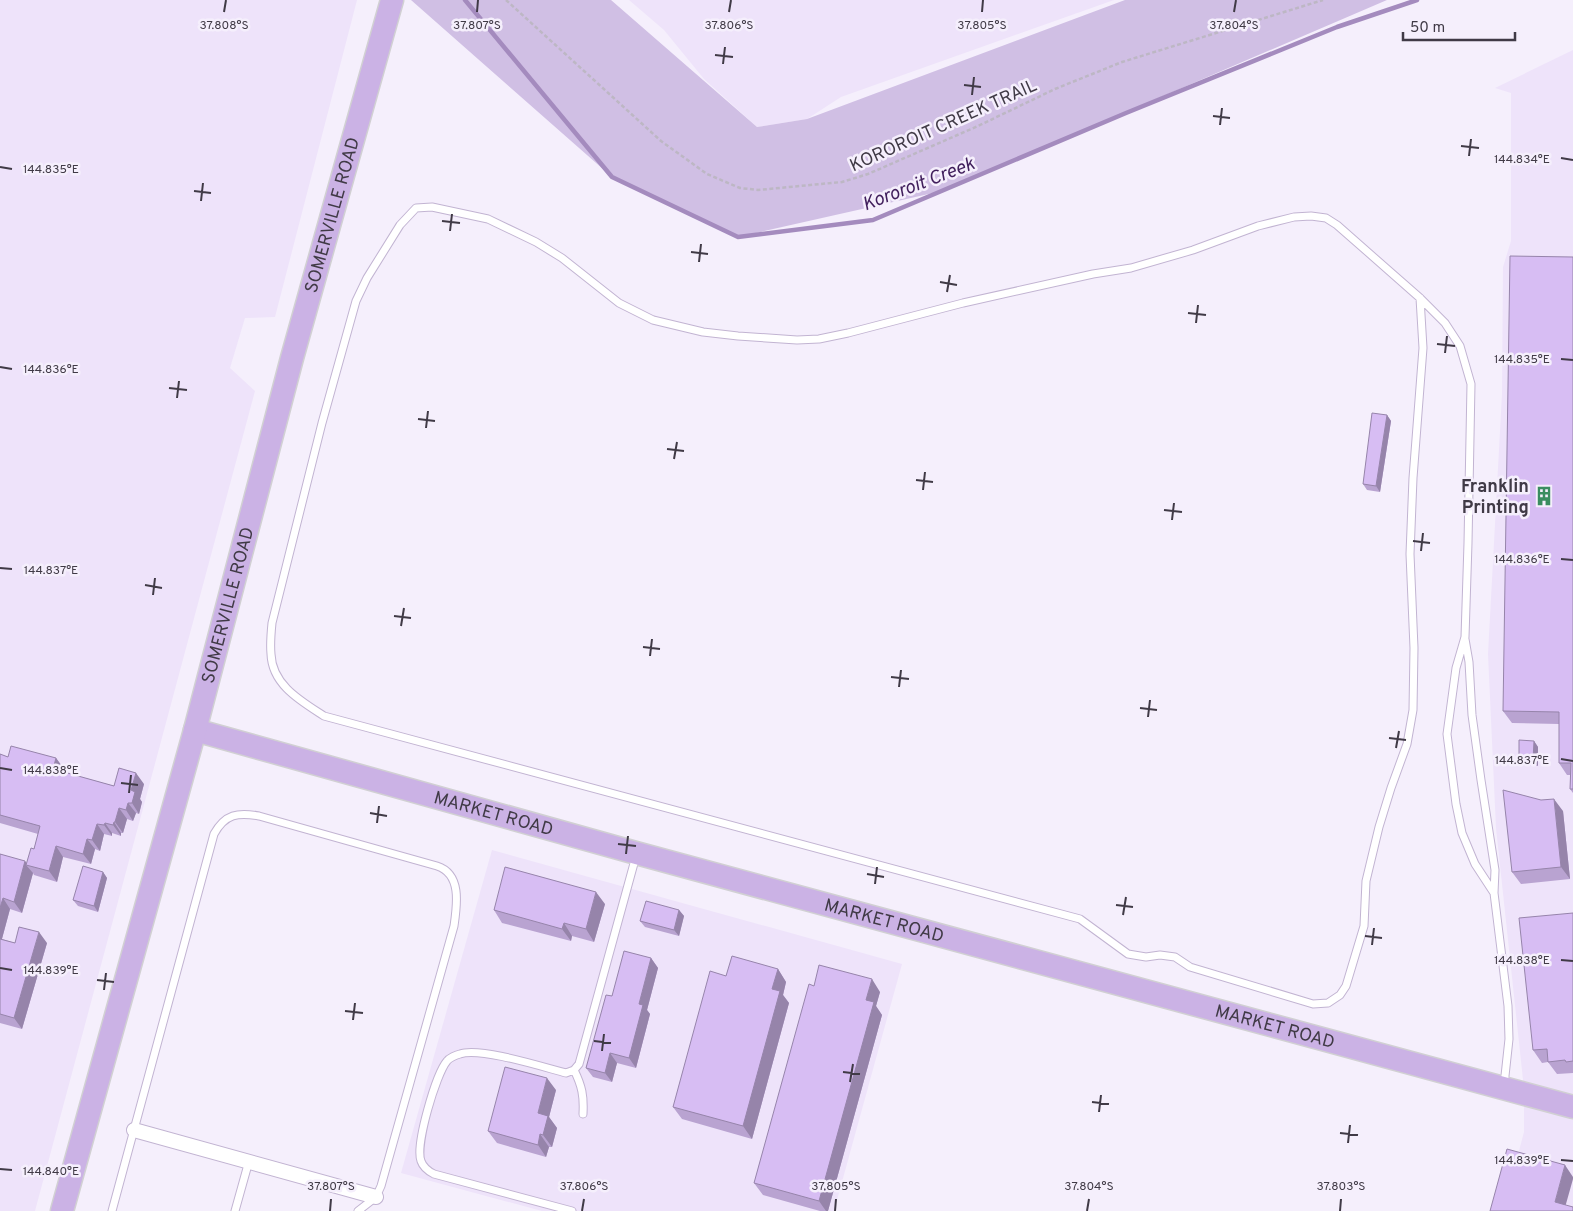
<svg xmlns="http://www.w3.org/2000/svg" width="1573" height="1211" font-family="Overpass,sans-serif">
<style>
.built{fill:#eee3fa}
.green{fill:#d0bfe4}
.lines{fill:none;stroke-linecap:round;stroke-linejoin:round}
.stream{stroke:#a48bbe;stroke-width:4.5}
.lane-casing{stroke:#c2b4d2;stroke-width:9}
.street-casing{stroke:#c2b4d2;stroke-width:16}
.primary-casing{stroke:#d1d0d3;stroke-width:25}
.path{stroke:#bdb7c4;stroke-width:2.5;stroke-dasharray:4 2.5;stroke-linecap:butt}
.lane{stroke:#fff;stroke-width:7}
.street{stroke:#fff;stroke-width:14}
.primary{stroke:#cbb2e5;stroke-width:22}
.wall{fill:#b9a3d1}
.shaded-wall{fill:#9684aa}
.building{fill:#d7bdf3;stroke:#9684aa}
.ticks{fill:none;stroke:#403a46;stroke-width:2}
.labels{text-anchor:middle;stroke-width:5;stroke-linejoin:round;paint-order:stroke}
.street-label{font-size:18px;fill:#403a46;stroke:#f5effc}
.poi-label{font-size:18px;font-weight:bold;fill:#403a46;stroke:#f5effc;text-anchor:end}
.water-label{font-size:19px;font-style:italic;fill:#401e5c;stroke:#f5effc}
.ticks-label{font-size:12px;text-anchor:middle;fill:#403a46;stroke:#f5effc;stroke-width:5;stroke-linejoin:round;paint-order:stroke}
</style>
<rect width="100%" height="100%" fill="#f5effc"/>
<path class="built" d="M0,0H357L275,317L245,318L230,368L255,391L35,1211H0Z
M629,0H1114L841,97L807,119L757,127L704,79L664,30Z
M1573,50V1211H1503L1524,1132V1089L1496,828L1488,654L1502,394L1503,267L1511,241V93L1495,88Z
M492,850L902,964L834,1211H542L401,1173Z"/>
<path class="green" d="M411,0H611L757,127L807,119L1125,0H1387L942,191L738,237L612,177Z"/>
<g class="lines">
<path class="stream" d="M465,0L612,177L738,237L873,220L1126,113L1337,27L1417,0"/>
<defs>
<path id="lane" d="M1420,298L1423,348L1413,478L1410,554L1414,648L1413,710L1407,744L1391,788L1379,827L1366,881L1364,926L1346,986L1340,995L1328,1003L1313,1004L1190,967L1175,957L1160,955L1146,957L1128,954L1080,919L324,716C301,701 272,685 271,654C270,644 271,633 272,623L322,423L356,301L367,278L400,225L416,208L432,207L488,219L536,242L562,258L619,303L653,320L703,332L738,336L797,340L819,339L848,333L963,303L1093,274L1131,268L1193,250L1258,226L1294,217L1311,216L1326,218L1337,225L1420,298L1445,323L1460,346L1471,384L1468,543L1465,637L1456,668L1447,734L1456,804L1462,833L1475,864L1494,893L1508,1006L1509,1039L1504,1085
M1465,639L1469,662L1472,715L1481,780L1495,870L1494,893
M574,1070C582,1086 584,1096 583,1114
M112,1211L214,834C225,814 238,812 259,816L437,866C462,874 457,905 454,926L381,1186L376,1197L358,1211
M235,1211L249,1161
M572,1211L434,1174C428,1171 423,1167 421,1161C415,1145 436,1074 447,1061C449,1058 456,1055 460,1054C480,1047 543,1067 566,1073L574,1070L579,1064L636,856"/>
<path id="street" d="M134,1130L376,1197"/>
<g id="primary">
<path id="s1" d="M195,730L636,853L1573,1107"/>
<path id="s2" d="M62,1211L195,730L292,358L392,0"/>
</g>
</defs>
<use href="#lane" class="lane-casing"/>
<use href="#street" class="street-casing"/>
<use href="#primary" class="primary-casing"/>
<path class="path" d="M506,0L661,141L707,174L740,188L758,190L842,182L868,174L978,126L1055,89L1122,62L1323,0"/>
<use href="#lane" class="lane"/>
<use href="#street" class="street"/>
<use href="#primary" class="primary"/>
</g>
<path class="wall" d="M1573,257V793L1570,789V775H1567L1559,763V724L1512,723L1503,711Z
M1387,415L1391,421L1380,492L1367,490L1363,484Z
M1534,741L1538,747V766L1523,765L1519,759Z
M0,754L8,757L56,758L64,769L63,772L114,786L144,784L140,799L142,802L139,814L136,813L133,821L127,819L123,833H121V836L112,833V836L104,834L100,851L95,849L91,864L63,857L57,882L34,875L33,873L22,913L10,909L2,939L15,943H47L22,1029L0,1023V854L27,863L34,849L38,834L0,823Z
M1563,811L1570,879L1521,884L1512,872Z
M103,872L107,878L98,912L78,906L73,900Z
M605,904L594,942L572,936L571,941L502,923L494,910Z
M679,910L684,916L679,936L645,927L640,921Z
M1573,913V1073L1557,1074L1548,1062L1542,1063L1533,1050Z
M651,958L658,968L647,1010L650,1014L636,1068L617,1063L612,1082L593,1077L586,1068L612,996Z
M778,969L786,982L783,995L789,1003L752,1139L682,1119L673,1107L726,976Z
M814,986L880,992L876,1006L882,1015L828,1211H820L763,1195L754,1183Z
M556,1090L549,1117L557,1128L552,1147H549L546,1157L497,1143L488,1131Z"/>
<path class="shaded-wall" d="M1387,415L1391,421L1380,492L1376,486Z
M1534,741L1538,747V766L1533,760Z
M56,758L64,769L61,780L53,769Z
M136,773L144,784L140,799L142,802L139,814L132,803L131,790Z
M1554,799L1563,811L1570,879L1561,867Z
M128,803L136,813L133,821L126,810Z
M119,808L127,819L123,833L115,822Z
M114,822L121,833V836L113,825Z
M105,823L112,833V836L104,825Z
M97,824L104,834L100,851L92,840Z
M87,839L95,849L91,864L83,854Z
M56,846L63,857L57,882L49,871Z
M25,861L28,865H26L33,873L22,913L14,902Z
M103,872L107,878L98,912L94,906Z
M596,892L605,904L594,942L586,929Z
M3,898L10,909L0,946V908Z
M679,910L684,916L679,936L674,930Z
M564,923L572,936L571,941L562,929Z
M39,932L47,943L22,1029L14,1018Z
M651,958L658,968L647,1010L650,1014L636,1068L629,1058L639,1004Z
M778,969L786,982L783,995L789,1003L752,1139L743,1126L772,989Z
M872,979L880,992L876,1006L882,1015L828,1211H826L819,1201L866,1000Z
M610,1053L617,1063L612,1082L605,1073Z
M547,1078L556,1090L549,1117L557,1128L552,1147L543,1135L538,1113Z
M540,1134L549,1147L546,1157L538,1145Z
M1565,1165L1573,1177V1179L1564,1211L1555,1202Z"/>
<path class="building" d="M1510,256L1573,257V789H1570L1571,763H1559V712L1503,711Z
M1372,413L1387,415L1376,486L1363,484Z
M1519,740L1534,741L1533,760L1519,759Z
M11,746L56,758L53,769L114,786L119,768L136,773L131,790L135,792L132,803H128L126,810L119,808L115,822H114L113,825L105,823L104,825L97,824L92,840L87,839L83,854L56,846L49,871L26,865L31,848L34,849L40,826L0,815V754L8,757Z
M1503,790L1541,800L1554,799L1561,867L1512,872Z
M0,854L25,861L14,902L3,898L0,908Z
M83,866L103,872L94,906L73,900Z
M505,867L596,892L586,929L564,923L562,929L494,910Z
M646,901L679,910L674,930L640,921Z
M1573,913V1061L1566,1062L1565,1060L1548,1062L1547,1049L1533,1050L1519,918Z
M19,927L39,932L14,1018L0,1014V939L15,943Z
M624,951L651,958L639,1004L643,1005L629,1058L610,1053L605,1073L586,1068L606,995L612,996Z
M732,956L778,969L772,989L780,991L743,1126L673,1107L710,971L726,976Z
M819,965L872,979L866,1000L874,1002L819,1201L754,1183L809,984L814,986Z
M505,1067L547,1078L538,1113L548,1116L543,1135L540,1134L538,1145L488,1131Z
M1507,1149L1565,1165L1555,1202L1573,1207V1211H1490Z"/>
<path class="ticks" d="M224,12L226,0M477,12L478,0M729,12L731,0M982,12L983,0M1234,12L1236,0M715,55L733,57M723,64L725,47M964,85L981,87M972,95L974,77M1213,116L1230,118M1220,125L1222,108M1461,146L1479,148M1469,156L1471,139M1561,158L1573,160M0,167L12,169M194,191L211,193M201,201L203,183M442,221L460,223M450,231L452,214M691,252L708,254M699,262L701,244M940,282L957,285M947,292L950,275M1188,313L1206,315M1196,323L1198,305M1437,344L1455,346M1445,353L1447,336M1561,359L1573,360M0,367L12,369M169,388L187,390M177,398L179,381M418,419L435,421M426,428L428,411M667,449L684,451M674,459L677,442M916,480L933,482M923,490L925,472M1164,510L1182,512M1172,520L1174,503M1413,541L1430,543M1421,551L1423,533M1561,559L1573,560M0,568L12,569M145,585L162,588M153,595L155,578M394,616L411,618M401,626L404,608M643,647L660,649M650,656L652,639M891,677L909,679M899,687L901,670M1140,708L1157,710M1148,717L1150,700M1389,738L1406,740M1396,748L1399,731M1561,759L1573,761M0,768L12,770M121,783L138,785M129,793L131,775M370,813L387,816M377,823L379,806M618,844L636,846M626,854L628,836M867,874L884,877M875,884L877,867M1116,905L1133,907M1123,915L1126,897M1365,936L1382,938M1372,945L1374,928M1561,960L1573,961M0,968L12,970M97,980L114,982M104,990L106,973M345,1011L363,1013M353,1020L355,1003M594,1041L611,1043M602,1051L604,1034M843,1072L860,1074M850,1082L853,1064M1092,1102L1109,1104M1099,1112L1101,1095M1340,1133L1358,1135M1348,1143L1350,1125M1561,1160L1573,1161M0,1169L12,1170M330,1211L331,1199M582,1211L584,1199M835,1211L836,1199M1087,1211L1089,1199M1340,1211L1341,1199"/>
<defs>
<symbol id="building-bare" viewBox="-9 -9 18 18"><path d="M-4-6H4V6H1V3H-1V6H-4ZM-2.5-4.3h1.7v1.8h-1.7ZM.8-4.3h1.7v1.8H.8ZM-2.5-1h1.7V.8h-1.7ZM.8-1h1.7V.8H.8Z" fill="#3a8d60" stroke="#f5effc" stroke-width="2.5" paint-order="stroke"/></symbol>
</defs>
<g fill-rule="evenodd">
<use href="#building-bare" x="1530" y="482" width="28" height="28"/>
</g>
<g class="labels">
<g class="street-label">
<text transform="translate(943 125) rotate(-24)" y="6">KOROROIT CREEK TRAIL</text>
<text dy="6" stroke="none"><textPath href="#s2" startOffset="1032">SOMERVILLE ROAD</textPath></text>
<text dy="6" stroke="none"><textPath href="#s2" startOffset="628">SOMERVILLE ROAD</textPath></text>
<text dy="6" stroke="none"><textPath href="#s1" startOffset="310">MARKET ROAD</textPath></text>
<text dy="6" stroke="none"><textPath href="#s1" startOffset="715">MARKET ROAD</textPath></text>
<text dy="6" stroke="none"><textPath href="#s1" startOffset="1120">MARKET ROAD</textPath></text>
</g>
<g class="poi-label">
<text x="1529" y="492">Franklin<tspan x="1529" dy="21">Printing</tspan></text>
</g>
<g class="water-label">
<text transform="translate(918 183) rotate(-21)" y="7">Kororoit Creek</text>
</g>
</g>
<g class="ticks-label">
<text x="224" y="29">37.808°S</text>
<text x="477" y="29">37.807°S</text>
<text x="729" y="29">37.806°S</text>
<text x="982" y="29">37.805°S</text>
<text x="1234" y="29">37.804°S</text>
<text x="1522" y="163">144.834°E</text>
<text x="51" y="173">144.835°E</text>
<text x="1522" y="363">144.835°E</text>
<text x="51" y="373">144.836°E</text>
<text x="1522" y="563">144.836°E</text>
<text x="51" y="574">144.837°E</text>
<text x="1522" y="764">144.837°E</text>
<text x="51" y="774">144.838°E</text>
<text x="1522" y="964">144.838°E</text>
<text x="51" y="974">144.839°E</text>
<text x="1522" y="1164">144.839°E</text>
<text x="51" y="1175">144.840°E</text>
<text x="331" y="1190">37.807°S</text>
<text x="584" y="1190">37.806°S</text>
<text x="836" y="1190">37.805°S</text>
<text x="1089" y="1190">37.804°S</text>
<text x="1341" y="1190">37.803°S</text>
</g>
<path d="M1403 32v8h112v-8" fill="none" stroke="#403a46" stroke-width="2.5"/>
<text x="1410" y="32" font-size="15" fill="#403a46" stroke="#f5effc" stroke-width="4" paint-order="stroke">50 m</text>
</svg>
